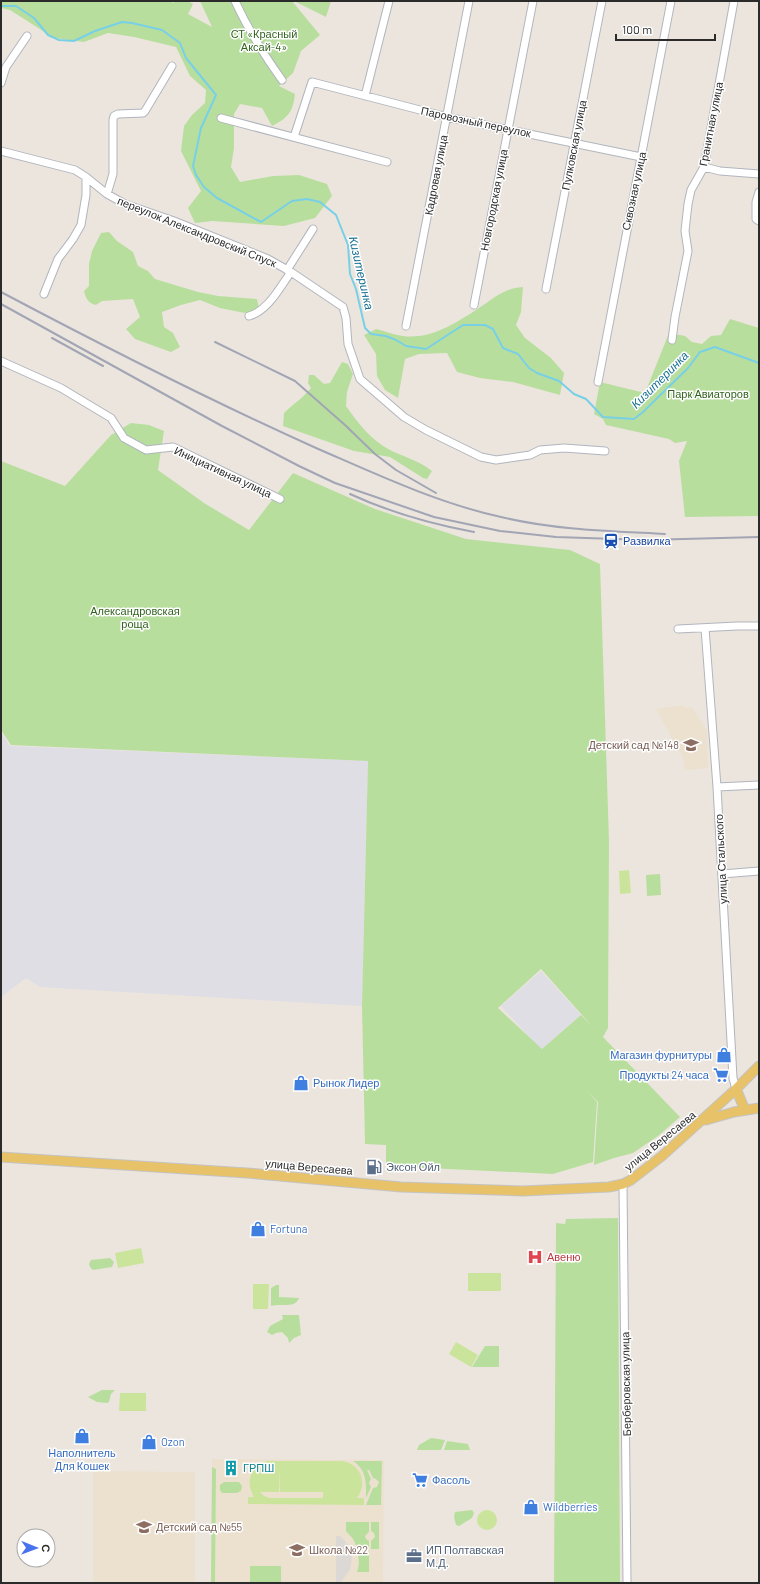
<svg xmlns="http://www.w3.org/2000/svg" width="760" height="1584" font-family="Barlow,sans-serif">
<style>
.industrial{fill:#dfdee5}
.education{fill:#ece1cf}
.green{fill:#b8de9e;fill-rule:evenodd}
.pitch{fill:#cae59b;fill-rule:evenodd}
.plaza{fill:#dcd8d5}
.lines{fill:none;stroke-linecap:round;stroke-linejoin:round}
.stream{stroke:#78d0e6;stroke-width:2}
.minor-casing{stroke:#b1b5bd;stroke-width:9}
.major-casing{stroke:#c4c4c4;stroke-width:11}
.minor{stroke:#fff;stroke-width:7}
.major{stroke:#e7c268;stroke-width:9}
.rail{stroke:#a1a5b4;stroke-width:2}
.labels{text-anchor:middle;stroke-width:3;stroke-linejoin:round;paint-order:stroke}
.park-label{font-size:11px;fill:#32631f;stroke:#fff}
.street-label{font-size:11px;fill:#2b2b2b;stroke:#fff}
.transit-label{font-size:11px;fill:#164399;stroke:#fff;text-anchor:start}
.education-label{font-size:11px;fill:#785e54;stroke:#fff;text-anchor:start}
.shop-label{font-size:11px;fill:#366cbe;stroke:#fff;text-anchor:start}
.service-label{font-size:11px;fill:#4e5e75;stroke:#fff;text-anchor:start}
.health-label{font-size:11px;fill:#be3a42;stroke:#fff;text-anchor:start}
.culture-label{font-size:11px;fill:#0d838f;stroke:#fff;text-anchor:start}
.water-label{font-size:12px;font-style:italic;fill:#177093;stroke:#fff}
</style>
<rect width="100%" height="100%" fill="#ece5de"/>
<path class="industrial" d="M1,732L10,746L368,761L362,1006L40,987L26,978L1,997Z
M541,971L581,1015L541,1050L501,1006Z"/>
<path class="education" d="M684,705V708L692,707L707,731L708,768L685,770L683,758L656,709Z
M212,1459L384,1460L383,1583H211Z
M93,1471L195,1472V1583L93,1582Z"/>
<path class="green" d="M1,1H170L173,3L175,1H188L193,4L188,14L212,27L200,1H292L320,35L301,51L293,73L279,86L295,94C293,112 288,118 272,126L262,108L240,104L234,114V148L231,167L240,182L273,176L299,175L327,184L332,196L315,218L284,226L212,221L195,223L188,208L201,191L181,151L184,126L192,115L205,103L206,90L190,76L176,47L134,37L108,33L84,42L54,38L10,10L1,8Z
M294,1H331L326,17Z
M109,232L117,241L133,252L138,266L148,271L155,279L198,292L218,296L257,299L259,309L245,313L220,308L200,300L181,305L162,312L164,327L173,333L180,347L171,352L135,339L126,329L140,317L133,299L102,301L96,305C88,303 86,299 84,291L89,286V264L92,251L101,233Z
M523,287L521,312L516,325L525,338L551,358L564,373L560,395L513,382L480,378L457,372L447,353L419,354L405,359L398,398L385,390L377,376L376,354L364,335L376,329C385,331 394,335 403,336C432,340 459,321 482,306C496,296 506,288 523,287Z
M730,319L759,328V516L685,517L679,461L687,441L675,443L669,439L606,425L603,419L594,414L600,382L645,393L669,333L685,336L692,342L702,344L711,336L721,335Z
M342,362L348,364L353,374L347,392L346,406C358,423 371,440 390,450C404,457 420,461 432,471L427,479L423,478L390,457L354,451L283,426L284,413C293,404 303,398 311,388L308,383L309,375H314L324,384L330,383Z
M131,423L149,425L164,431L158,470L204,503L249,530L293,473L375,509L466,539L570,550L600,564L609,841L608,1028L603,1037L680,1117L658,1136L633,1153L614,1158L594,1165L598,1102L587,1091L597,1102L593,1162L553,1174L386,1166V1145L365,1144L362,1006L368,761L11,745L1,730V461L65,486L111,435ZM541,969L591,1025L581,1015L542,1049L498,1008Z
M660,874L661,895L647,896L646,875Z
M618,1218L620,1583H554L556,1223L565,1224L566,1219Z
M110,1258L114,1262L112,1267L93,1270L90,1267L89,1264L91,1260Z
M276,1285H279V1297L299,1298C295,1309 281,1303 271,1306V1288Z
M282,1315H299L301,1335L294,1338L289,1343L288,1338L282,1332L276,1333L272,1335L267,1332L270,1326L283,1319Z
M485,1346H499V1367H472Z
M102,1390H115L111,1394L109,1402L107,1403L97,1402L88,1397Z
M431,1438L445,1440L441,1450H417L419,1445Z
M447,1441L468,1444L470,1450H444Z
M353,1461H382L381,1505H366L373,1488L377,1487L379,1482L376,1479L373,1478L369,1470H367L371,1479L369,1483L371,1487L366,1498C366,1483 367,1470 353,1461Z
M212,1467L216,1469L215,1583H211Z
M224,1482H239L242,1486L241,1491L237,1493H222L220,1490V1485Z
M472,1510L474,1513L472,1518L459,1526L456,1525L454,1517L455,1512Z
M346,1522H369V1532L365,1536L366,1539L369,1541V1549H358L353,1539L346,1531Z
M371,1522H379V1549H371V1541L375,1537L374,1533L371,1531Z
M358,1552H369V1572H357L359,1564Z
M250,1566H281V1583H250Z"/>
<path class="pitch" d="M629,870L631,893L620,894L619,871Z
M141,1248L144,1263L118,1268L115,1253Z
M468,1273H501V1291H468Z
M253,1284H269L268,1309H253Z
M456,1342L478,1355L471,1367L449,1354Z
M120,1393H146V1411H119Z
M267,1461H342C361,1464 368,1483 357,1498H364V1505L248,1504V1497H254C245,1482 250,1467 267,1461ZM279,1468L280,1492H323V1498H270L264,1496L260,1492H279Z
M477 1520a10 10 0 1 1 20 0a10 10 0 1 1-20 0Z"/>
<path class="plaza" d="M336,1536H340L345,1541L349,1548L352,1557L350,1570L340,1583H336Z"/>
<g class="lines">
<path class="stream" d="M1,6H16L34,18L48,35L59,40L74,41L95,31L122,22L132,23L162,30L180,43L186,58L216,95L201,128L193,166L196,175L204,187L217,198L261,222L292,201L307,199L320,202L336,215L348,245L350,274L356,289L365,328L371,334L386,336L396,340L406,346L426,349L463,325H485L493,329L503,348L518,354L529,368L537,373L559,381L574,394L586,399L603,417L634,419L643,412L688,368L700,352L715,347L759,363"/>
<defs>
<path id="minor" d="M235,1C248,29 264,55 282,80
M1,83L6,67L27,36
M365,96L389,1
M221,118L387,162
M294,137L312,82L447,117L641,157
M1,151L75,170L86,177L107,194L125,204L174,221L268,259L291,272L343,307L346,318L348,344L360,379L404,417L426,430L481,457L496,460L530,455L540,450L564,448L605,451
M704,167L720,171L759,174
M759,192L756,202V219L759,221
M107,194L113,174V120L114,116L118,114L143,113L145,111L172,66
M287,270L313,229
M546,289L602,1
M44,294L58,259L73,239L81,225L86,195V177
M474,305L533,1
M249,316C268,311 280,287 291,272
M406,326L469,1
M672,340L675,317L688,251L685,231L688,204L691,190L704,167L734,1
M1,361L61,388L111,418L124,438L146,450L173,447L280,499
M598,382L671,1
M705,628L717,787L733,1078L736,1089
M678,629L737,626H759
M717,787L759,785
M722,874L759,871
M623,1184L627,1583"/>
<path id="major" d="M736,1089L745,1110
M706,1120L734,1112L759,1108
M1,1157L247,1173L401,1187L523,1191L609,1187L623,1184L631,1180L662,1156L736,1089L759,1066"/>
</defs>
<use href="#minor" class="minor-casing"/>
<use href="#major" class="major-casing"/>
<use href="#minor" class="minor"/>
<use href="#major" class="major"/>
<path class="rail" d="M1,292C105,347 209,400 316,448C376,474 437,503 501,517C555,530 609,531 665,534
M1,304L222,426L299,466L335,483L434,517L500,531L556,537L646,540L759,537
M52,338L103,366
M215,342L295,381L345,425L375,454L396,470L436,493
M350,494C389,512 431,524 474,532"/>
</g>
<defs>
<symbol id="station-bare" viewBox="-9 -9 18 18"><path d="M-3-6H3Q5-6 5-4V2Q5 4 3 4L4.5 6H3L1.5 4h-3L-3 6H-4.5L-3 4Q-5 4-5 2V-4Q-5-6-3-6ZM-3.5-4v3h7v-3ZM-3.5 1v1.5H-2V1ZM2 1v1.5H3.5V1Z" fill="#1a4fb4" stroke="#fff" stroke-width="2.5" paint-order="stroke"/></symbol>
<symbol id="school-bare" viewBox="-9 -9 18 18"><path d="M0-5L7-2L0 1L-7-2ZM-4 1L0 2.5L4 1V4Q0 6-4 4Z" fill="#8d6e63" stroke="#fff" stroke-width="2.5" paint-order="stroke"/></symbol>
<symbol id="shop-bare" viewBox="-9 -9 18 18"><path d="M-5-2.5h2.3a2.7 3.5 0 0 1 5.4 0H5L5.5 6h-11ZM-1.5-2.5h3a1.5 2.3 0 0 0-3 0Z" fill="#3f7fe0" stroke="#fff" stroke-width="2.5" paint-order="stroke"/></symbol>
<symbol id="supermarket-bare" viewBox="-9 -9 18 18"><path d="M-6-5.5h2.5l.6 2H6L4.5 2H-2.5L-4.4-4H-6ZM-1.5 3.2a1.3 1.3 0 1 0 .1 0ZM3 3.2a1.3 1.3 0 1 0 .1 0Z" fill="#3f7fe0" stroke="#fff" stroke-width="2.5" paint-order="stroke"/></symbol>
<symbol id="fuel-bare" viewBox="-9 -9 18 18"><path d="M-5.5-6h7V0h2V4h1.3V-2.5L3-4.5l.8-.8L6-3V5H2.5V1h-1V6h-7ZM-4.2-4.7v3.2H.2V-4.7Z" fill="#5c6f8a" stroke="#fff" stroke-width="2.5" paint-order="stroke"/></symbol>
<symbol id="hospital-bare" viewBox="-9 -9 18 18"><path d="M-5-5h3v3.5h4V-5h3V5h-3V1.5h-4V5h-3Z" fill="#e0444e" stroke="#fff" stroke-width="2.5" paint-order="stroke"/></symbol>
<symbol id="building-bare" viewBox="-9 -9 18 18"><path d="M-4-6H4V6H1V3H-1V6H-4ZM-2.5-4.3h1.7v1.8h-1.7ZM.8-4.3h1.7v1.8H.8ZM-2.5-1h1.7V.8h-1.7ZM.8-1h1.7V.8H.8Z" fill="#0f9aa8" stroke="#fff" stroke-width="2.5" paint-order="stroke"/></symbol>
<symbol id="office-bare" viewBox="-9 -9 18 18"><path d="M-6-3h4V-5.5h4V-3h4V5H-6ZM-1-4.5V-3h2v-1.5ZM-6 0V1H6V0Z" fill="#5c6f8a" stroke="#fff" stroke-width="2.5" paint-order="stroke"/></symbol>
</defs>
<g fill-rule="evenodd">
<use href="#station-bare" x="600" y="530" width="22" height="22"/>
<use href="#school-bare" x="680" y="734" width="22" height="22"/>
<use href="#shop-bare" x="713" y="1044" width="22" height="22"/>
<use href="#supermarket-bare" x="710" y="1064" width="22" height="22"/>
<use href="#shop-bare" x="290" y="1072" width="22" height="22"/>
<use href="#fuel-bare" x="363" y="1156" width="22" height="22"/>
<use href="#shop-bare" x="247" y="1218" width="22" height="22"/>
<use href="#hospital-bare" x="524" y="1246" width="22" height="22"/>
<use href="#shop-bare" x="71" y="1425" width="22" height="22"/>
<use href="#shop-bare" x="138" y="1431" width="22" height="22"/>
<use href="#building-bare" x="220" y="1457" width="22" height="22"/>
<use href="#supermarket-bare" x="409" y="1469" width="22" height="22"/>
<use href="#shop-bare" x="520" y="1496" width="22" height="22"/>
<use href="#school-bare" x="133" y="1516" width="22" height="22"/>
<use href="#school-bare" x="286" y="1539" width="22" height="22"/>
<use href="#office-bare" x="403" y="1545" width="22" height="22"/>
</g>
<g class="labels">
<g class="park-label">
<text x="264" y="38">СТ «Красный<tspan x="264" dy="13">Аксай-4»</tspan></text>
<text x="708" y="398">Парк Авиаторов</text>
<text x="135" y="615">Александровская<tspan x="135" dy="13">роща</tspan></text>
</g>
<g class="street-label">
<text transform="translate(476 122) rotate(12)" y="4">Паровозный переулок</text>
<text transform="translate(711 124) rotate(-79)" y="4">Гранитная улица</text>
<text transform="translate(574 145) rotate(-79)" y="4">Пулковская улица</text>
<text transform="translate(436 175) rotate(-79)" y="4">Кадровая улица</text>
<text transform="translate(634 191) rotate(-78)" y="4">Сквозная улица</text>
<text transform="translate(494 200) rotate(-79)" y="4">Новгородская улица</text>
<text transform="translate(197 232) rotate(22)" y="4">переулок Александровский Спуск</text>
<text transform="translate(223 472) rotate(25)" y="4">Инициативная улица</text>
<text transform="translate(721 859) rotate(-93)" y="4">улица Стальского</text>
<text transform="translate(660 1141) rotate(-39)" y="4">улица Вересаева</text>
<text transform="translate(309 1167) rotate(5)" y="4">улица Вересаева</text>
<text transform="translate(626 1384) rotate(-91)" y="4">Берберовская улица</text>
</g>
<g class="transit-label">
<text x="623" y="545">Развилка</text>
</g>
<g class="education-label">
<text x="679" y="749" text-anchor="end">Детский сад №148</text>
<text x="156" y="1531">Детский сад №55</text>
<text x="309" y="1554">Школа №22</text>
</g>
<g class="shop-label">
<text x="712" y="1059" text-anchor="end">Магазин фурнитуры</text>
<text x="709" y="1079" text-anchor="end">Продукты 24 часа</text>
<text x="313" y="1087">Рынок Лидер</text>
<text x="270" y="1233">Fortuna</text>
<text x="161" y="1446">Ozon</text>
<text x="82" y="1457" text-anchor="middle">Наполнитель<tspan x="82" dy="13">Для Кошек</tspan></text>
<text x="432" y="1484">Фасоль</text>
<text x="543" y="1511">Wildberries</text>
</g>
<g class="service-label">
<text x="386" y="1171">Эксон Ойл</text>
<text x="426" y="1554">ИП Полтавская<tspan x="426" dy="13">М.Д.</tspan></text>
</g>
<g class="health-label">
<text x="547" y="1261">Авеню</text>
</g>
<g class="culture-label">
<text x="243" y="1472">ГРПШ</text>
</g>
<g class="water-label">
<text transform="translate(361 273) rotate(77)" y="4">Кизитеринка</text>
<text transform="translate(660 380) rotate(-45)" y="4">Кизитеринка</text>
</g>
</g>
<rect width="760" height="1584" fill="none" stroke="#2b2b2b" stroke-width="4"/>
<g transform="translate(36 1548) rotate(91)"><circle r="19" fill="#ffffff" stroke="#aaaaaa"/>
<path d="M0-3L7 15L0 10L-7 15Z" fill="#4972ee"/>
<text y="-6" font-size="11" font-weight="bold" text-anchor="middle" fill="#2b2b2b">С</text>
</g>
<path d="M616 34v6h99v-6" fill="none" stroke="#2b2b2b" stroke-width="2"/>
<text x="622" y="34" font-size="12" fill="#2b2b2b" stroke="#ffffff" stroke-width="3" paint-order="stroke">100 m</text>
</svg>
